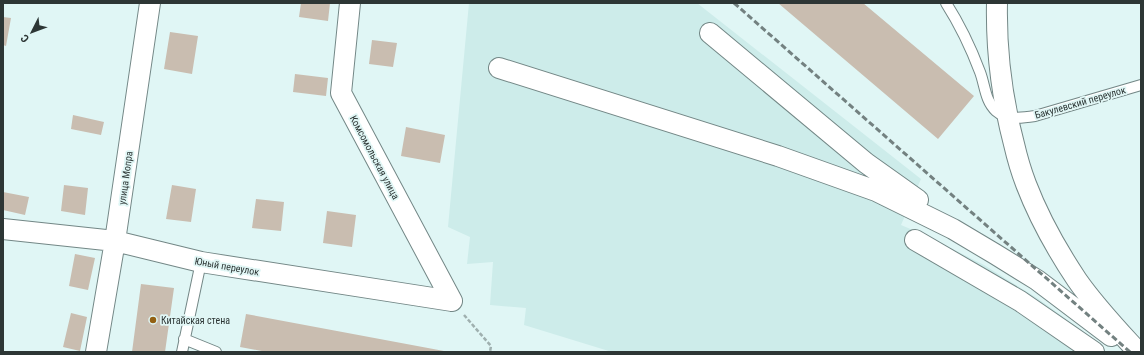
<svg xmlns="http://www.w3.org/2000/svg" width="1144" height="355" font-family="'Roboto Condensed',sans-serif">
<style>
.built{fill:#cdecea}
.building{fill:#c9bdb0}
.lines{fill:none;stroke-linecap:round;stroke-linejoin:round}
.service-casing{stroke:#738786;stroke-width:12}
.minor-casing{stroke:#738786;stroke-width:22}
.path{stroke:#9fb0af;stroke-width:2.5;stroke-dasharray:4 2;stroke-linecap:butt}
.service{stroke:#fff;stroke-width:10}
.minor{stroke:#fff;stroke-width:20}
.rail{stroke:#738180;stroke-width:3;stroke-dasharray:6 3;stroke-linecap:butt}
.poi-dot{fill:#936013;stroke:#e0f6f5;stroke-width:1.5}
.labels{text-anchor:middle;stroke-width:3.5;stroke-linejoin:round;paint-order:stroke}
.street-label{font-size:10px;fill:#2d3635;stroke:#e0f6f5}
.poi-label{font-size:10px;fill:#2d3635;stroke:#e0f6f5;text-anchor:start}
</style>
<rect width="100%" height="100%" fill="#e0f6f5"/>
<path class="built" d="M469,3H697L921,179L901,225L927,236L984,265L1037,298L1087,334L1075,352H612L524,325L526,308L490,305L493,262L467,264L470,237L448,227Z"/>
<path class="building" d="M301,3H330L328,21L299,17Z
M778,3H863L974,96L938,139Z
M3,17L11,18L6,46L3,45Z
M170,32L198,36L192,74L164,69Z
M372,40L397,43L393,67L369,64Z
M295,74L328,78L326,96L293,92Z
M73,115L104,122L101,135L71,129Z
M406,127L445,135L440,163L401,156Z
M64,185L88,188L85,215L61,211Z
M172,185L196,189L191,222L166,219Z
M3,192L29,197L25,215L3,210Z
M256,199L284,202L281,231L252,228Z
M327,211L356,215L352,247L323,243Z
M75,254L95,258L88,290L69,286Z
M141,284L174,288L165,352H132Z
M71,313L87,317L80,351L63,347Z
M246,314L444,351V352H267L240,347Z"/>
<g class="lines">
<defs>
<path id="service" d="M946,3C960,25 971,48 980,72C985,85 985,101 996,111C1006,120 1022,118 1035,116L1141,85
M184,339L216,352
M182,352L201,262"/>
<path id="minor" d="M350,3L341,93L452,301
M997,3C996,50 1002,98 1014,144C1017,157 1021,171 1026,184C1039,218 1057,250 1077,280C1095,306 1117,329 1138,352
M710,33L866,163L918,200
M499,68L778,156L876,191L953,229L995,254L1037,280L1111,336
M3,229L115,241L201,262L452,301
M915,240L1020,301L1094,352
M96,352L115,241L150,3"/>
</defs>
<use href="#service" class="service-casing"/>
<use href="#minor" class="minor-casing"/>
<path class="path" d="M464,315L491,346L490,352"/>
<use href="#service" class="service"/>
<use href="#minor" class="minor"/>
<path class="rail" d="M734,3L1130,352"/>
</g>
<circle class="poi-dot" cx="153" cy="320" r="4"/>
<g class="labels">
<g class="street-label">
<text transform="translate(1080 102) rotate(-16)" y="4">Бакулевский переулок</text>
<text transform="translate(375 157) rotate(62)" y="4">Комсомольская улица</text>
<text transform="translate(125 178) rotate(-82)" y="4">улица Мопра</text>
<text transform="translate(227 266) rotate(10)" y="4">Юный переулок</text>
</g>
<g class="poi-label">
<text x="161" y="324">Китайская стена</text>
</g>
</g>
<rect width="1144" height="355" fill="none" stroke="#2d3635" stroke-width="8"/>
<g transform="translate(32 32) rotate(228)" stroke="#e0f6f5" stroke-width="3" paint-order="stroke">
<path d="M0-3L7 15L0 10L-7 15Z" fill="#2d3635"/>
<text y="-6" font-size="11" font-weight="bold" text-anchor="middle" fill="#2d3635">С</text>
</g>
</svg>
